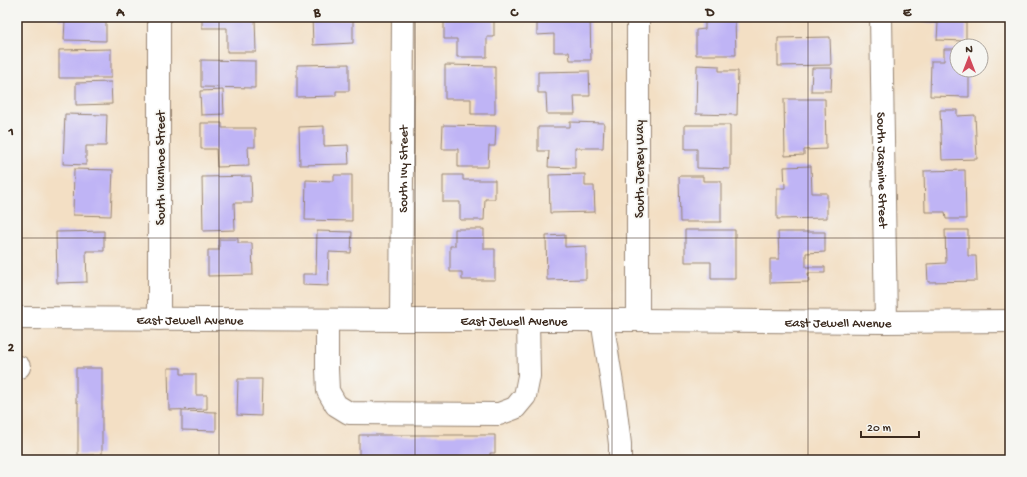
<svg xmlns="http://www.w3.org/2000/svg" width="1027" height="477" font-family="'Gochi Hand',sans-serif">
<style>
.building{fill:#bfb4f5}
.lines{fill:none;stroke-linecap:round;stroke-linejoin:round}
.minor-casing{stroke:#978471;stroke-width:24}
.minor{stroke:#fff;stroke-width:22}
.grid{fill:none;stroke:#3b2a1e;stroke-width:1;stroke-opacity:0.55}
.labels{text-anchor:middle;stroke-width:3.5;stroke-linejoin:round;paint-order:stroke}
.street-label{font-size:13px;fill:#3b2a1e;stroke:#f6f6f2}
.neatline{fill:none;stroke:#3b2a1e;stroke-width:1.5}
.grid-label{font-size:13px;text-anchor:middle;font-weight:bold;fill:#3b2a1e}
</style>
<rect width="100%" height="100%" fill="#f6f6f2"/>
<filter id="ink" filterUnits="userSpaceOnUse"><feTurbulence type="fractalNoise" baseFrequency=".025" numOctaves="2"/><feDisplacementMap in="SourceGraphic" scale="8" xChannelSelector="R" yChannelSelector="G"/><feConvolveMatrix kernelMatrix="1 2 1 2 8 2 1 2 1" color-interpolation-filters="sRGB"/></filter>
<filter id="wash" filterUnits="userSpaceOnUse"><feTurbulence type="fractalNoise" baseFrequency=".012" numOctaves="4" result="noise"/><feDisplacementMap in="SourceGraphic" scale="16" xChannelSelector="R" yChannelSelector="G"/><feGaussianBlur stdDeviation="0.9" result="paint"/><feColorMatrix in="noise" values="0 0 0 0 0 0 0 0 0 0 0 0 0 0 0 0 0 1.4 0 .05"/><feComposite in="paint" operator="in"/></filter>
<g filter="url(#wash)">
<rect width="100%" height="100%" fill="#f3dfc4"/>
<g id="blocks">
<path class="building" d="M59,17H106V41L64,40L65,20H59Z
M202,17H255L256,52H227V28H202Z
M312,17H333V20H353V43L313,45Z
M444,17H494V37H487V57H457V39H444Z
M537,17H590L591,60H570L569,52H554V34L537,35Z
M696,17H735L736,55H696V30L705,29V20H696Z
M921,17H973V19H966V41L937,40L938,23L921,22Z
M830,37L831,65L778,66V38Z
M111,49V78H59V50Z
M944,49H957V70H969V97L930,96L931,61H944Z
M201,60L255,61V88L201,87Z
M349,64V91H336V96L297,97V65Z
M445,65L495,66V114H471V99H445Z
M697,65L719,66V71H738L737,115L696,114Z
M812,68H832L831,91H811Z
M589,71L590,96H574L575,114H547L546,93H538V72Z
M111,82L112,104L76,105V83Z
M223,90L224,114L201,115L200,91Z
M784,99H825L826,149L804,150V155L785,156Z
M940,110H957V116L975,115L977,159L942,160Z
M65,114L107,115L106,146H86V165L63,164Z
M570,122L604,123L603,148H575V168L548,167L549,151H538V127H570Z
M201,123H222V128H255V147H248L249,166L217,167L216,149H201Z
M443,125L496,126L495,146H489L488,167H458V149H442Z
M685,125H730V169L697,168V149H685Z
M324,126V146L348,145L349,164L300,165L299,127Z
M811,166L812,193H827V218L777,219V188H785L784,167Z
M74,169L113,170L111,216L73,215Z
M965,170L966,219H946L945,212H925L924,171Z
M585,174V186H594L595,212L550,213L549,175Z
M334,175H352V221L305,220L306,180L334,181Z
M443,175H463V180H495V199H485L484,220H460V202H443Z
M251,176L252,203H234L235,230L203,231L202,177Z
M679,176H703V181H721V222H680Z
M455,229H484V249H495V280H462V272H450V246H455Z
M685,230H735V279H711V262H685Z
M945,230H968V256H976L977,281L928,282L927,264L946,263Z
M104,231V251H86L87,282L57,283L56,232Z
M317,231L352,232L351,253L329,252L328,286L303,285V274H316Z
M778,232H825V252L806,253V267H825V273H808L809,282L770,283V259H779Z
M565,235V247L586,246V279L547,280L546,236Z
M219,239H238V243H252L253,275L208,276V250H219Z
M76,368H102V455H78V402H76Z
M168,368H181V374H196V395H207V409L169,410Z
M238,379H262L261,416L237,415Z
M182,411L216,412V431L182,430Z
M359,435H495V453H490V460H359Z"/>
</g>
</g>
<g filter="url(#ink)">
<use href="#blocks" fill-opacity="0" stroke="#978471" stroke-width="1"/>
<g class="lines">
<defs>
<g id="minor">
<path d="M159,17V319"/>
<path d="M638,17V320"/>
<path id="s1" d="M881,17L886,322"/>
<path id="s2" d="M17,318L401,320H638L886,322L1010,321"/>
<path d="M327,320V369L328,391L336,405L349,413L499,414L515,408L525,396L529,376L528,320"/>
<path id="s3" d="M401,320L403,17"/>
<path d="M602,320L614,396L620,444V460"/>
<path d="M17,367H19"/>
</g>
</defs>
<use href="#minor" class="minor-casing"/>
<use href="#minor" class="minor"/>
</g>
</g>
<path class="grid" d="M219,17V460M415,17V460M612,17V460M808,17V460M17,238H1010"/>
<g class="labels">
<g class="street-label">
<text transform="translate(159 168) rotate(-90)" y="5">South Ivanhoe Street</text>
<text dy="5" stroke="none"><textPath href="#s3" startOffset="151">South Ivy Street</textPath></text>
<text transform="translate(638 169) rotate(-90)" y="5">South Jersey Way</text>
<text dy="5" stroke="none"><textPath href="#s1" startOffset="153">South Jasmine Street</textPath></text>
<text dy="5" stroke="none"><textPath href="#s2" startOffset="173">East Jewell Avenue</textPath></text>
<text dy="5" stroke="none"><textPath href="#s2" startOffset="497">East Jewell Avenue</textPath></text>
<text dy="5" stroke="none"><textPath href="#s2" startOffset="821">East Jewell Avenue</textPath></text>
</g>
</g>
<rect width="1027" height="477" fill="none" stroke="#f6f6f2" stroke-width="44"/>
<g transform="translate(969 58)"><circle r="19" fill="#f6f6f2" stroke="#aba49d"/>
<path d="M0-3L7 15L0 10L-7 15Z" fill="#d1495b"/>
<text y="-6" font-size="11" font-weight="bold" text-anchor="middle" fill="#3b2a1e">N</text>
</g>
<path d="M861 431v6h58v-6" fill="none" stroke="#3b2a1e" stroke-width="2"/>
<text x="867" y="431" font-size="12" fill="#3b2a1e" stroke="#f6f6f2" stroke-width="3" paint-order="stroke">20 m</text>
<rect x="22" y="22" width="983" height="433" class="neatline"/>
<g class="grid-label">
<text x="120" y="16">A</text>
<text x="317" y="16">B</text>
<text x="514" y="16">C</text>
<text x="710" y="16">D</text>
<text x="907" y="16">E</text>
<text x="11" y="135">1</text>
<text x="11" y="351">2</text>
</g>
</svg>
